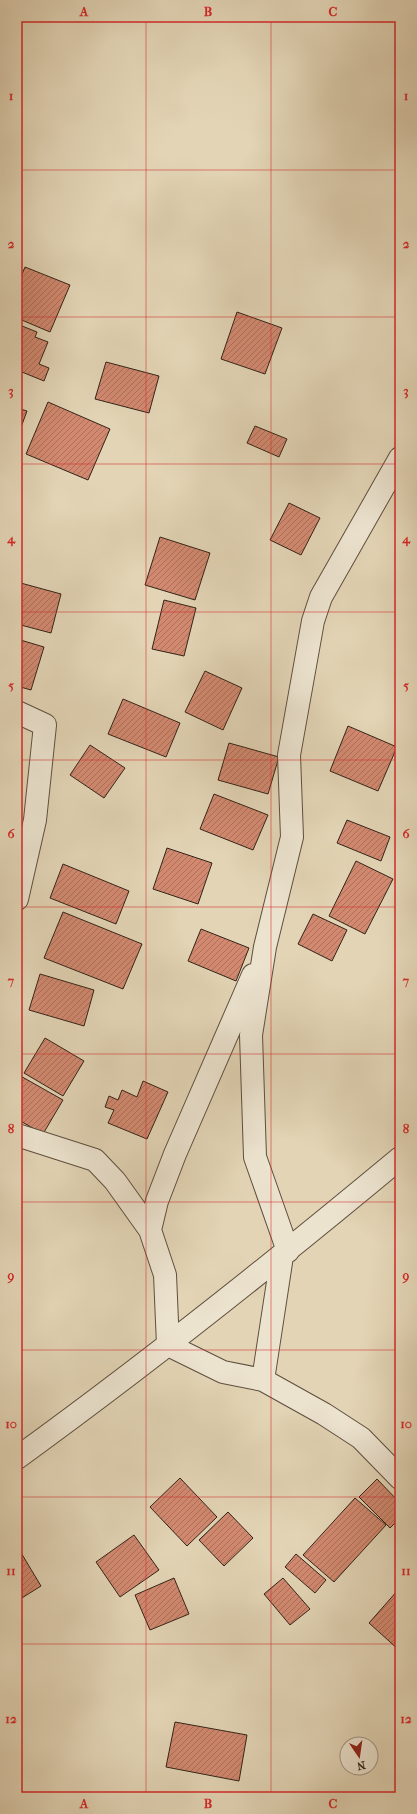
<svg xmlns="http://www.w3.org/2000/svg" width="417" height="1814" font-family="'IM FELL French Canon',serif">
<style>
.building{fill:url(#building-hatch);stroke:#322318}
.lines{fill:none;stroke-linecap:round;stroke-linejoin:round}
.minor-casing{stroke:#5e4f3f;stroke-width:24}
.minor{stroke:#ece3cf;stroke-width:22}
.grid{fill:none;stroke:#d62828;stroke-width:1;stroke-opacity:0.55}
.neatline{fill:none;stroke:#d62828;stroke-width:1.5}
.grid-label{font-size:13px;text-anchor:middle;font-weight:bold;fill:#d62828}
</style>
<defs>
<pattern id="building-hatch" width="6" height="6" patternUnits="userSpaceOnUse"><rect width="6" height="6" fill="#d28970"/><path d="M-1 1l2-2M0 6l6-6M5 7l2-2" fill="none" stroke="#ab705b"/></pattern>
</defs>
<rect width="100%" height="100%" fill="#e2d4b5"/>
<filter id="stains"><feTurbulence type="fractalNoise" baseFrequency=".005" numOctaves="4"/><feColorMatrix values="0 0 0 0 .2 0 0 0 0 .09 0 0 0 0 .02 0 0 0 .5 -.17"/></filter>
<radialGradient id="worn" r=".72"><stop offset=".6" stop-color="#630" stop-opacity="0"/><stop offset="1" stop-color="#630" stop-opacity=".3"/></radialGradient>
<path class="building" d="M25,267L70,285L50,332L17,318V286Z
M237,312L282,328L265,374L221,359Z
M17,324L37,332L35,337L48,342L39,364L49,368L44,381L17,370Z
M106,362L159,376L149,413L95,399Z
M17,394L22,395L18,406H17Z
M48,402L110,429L88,480L26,454Z
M17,408L27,411L17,438Z
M255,426L287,439L279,457L247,443Z
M289,503L320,518L301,555L270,540Z
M160,537L210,553L195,600L145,585Z
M17,582L61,594L51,633L17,624Z
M164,600L196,608L184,656L152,649Z
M17,639L44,647L31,690L17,686Z
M205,671L242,688L223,730L185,712Z
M123,699L180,723L166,757L108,734Z
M348,726L397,747L378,791L330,771Z
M229,743L279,757L268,794L218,780Z
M90,745L125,768L104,798L70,775Z
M214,794L268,815L253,850L200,829Z
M347,820L390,837L381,861L337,843Z
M167,848L212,863L198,904L153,889Z
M356,861L393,879L365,934L329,916Z
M63,864L129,891L116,924L50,898Z
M63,912L142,944L123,989L44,958Z
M313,914L347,930L332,961L298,944Z
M201,929L249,948L236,981L188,961Z
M40,974L94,990L84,1026L29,1010Z
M45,1038L84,1061L63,1096L24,1073Z
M17,1074L63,1100L43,1134L17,1119Z
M143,1081L168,1092L147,1139L108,1123L114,1110L105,1107L109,1096L118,1100L122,1090L137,1097Z
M180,1478L217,1517L187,1546L150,1507Z
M377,1479L400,1503V1518L390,1528L359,1497Z
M355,1498L386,1525L334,1582L303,1555Z
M228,1512L253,1538L224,1566L199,1540Z
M134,1535L159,1570L120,1597L96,1562Z
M17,1546L41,1586L17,1601Z
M296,1554L326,1580L315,1593L285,1567Z
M174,1578L189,1614L150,1630L135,1595Z
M283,1578L310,1609L290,1625L264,1594Z
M398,1590L400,1591V1651L369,1623Z
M175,1722L247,1735L239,1781L166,1767Z"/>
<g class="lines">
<defs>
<path id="minor" d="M17,712L45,725L35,820L17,899
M253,975L175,1154L157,1201L150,1230L165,1275L168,1345L223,1372L263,1380L324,1414L361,1438L400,1478
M17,1135L95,1160L115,1181L150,1230
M288,1251L255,1157L251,1035L265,947L292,837L289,755L313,621L321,597L400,458
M263,1380L282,1256
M17,1458C148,1363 275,1262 400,1158"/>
</defs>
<use href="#minor" class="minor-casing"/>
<use href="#minor" class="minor"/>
</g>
<path class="grid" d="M146,17V1797M271,17V1797M17,170H400M17,317H400M17,464H400M17,612H400M17,760H400M17,907H400M17,1054H400M17,1202H400M17,1350H400M17,1497H400M17,1644H400"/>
<rect width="417" height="1814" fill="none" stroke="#e2d4b5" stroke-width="44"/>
<g transform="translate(359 1756) rotate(167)"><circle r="19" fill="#ece3cf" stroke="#a29686"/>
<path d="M0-3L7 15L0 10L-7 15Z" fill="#8f2418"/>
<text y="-6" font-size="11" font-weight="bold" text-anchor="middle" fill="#322318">N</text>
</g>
<rect x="22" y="22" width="373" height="1770" class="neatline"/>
<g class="grid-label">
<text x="84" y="16">A</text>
<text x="208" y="16">B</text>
<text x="333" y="16">C</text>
<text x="11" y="100">1</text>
<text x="406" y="100">1</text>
<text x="11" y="248">2</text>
<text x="406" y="248">2</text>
<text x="11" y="395">3</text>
<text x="406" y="395">3</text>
<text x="11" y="543">4</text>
<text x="406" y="543">4</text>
<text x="11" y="690">5</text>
<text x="406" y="690">5</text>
<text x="11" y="838">6</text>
<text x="406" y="838">6</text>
<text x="11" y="985">7</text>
<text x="406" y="985">7</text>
<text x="11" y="1133">8</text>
<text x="406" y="1133">8</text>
<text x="11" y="1280">9</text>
<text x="406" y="1280">9</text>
<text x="11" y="1428">10</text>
<text x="406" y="1428">10</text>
<text x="11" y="1575">11</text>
<text x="406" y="1575">11</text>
<text x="11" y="1723">12</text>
<text x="406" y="1723">12</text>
<text x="84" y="1808">A</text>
<text x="208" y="1808">B</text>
<text x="333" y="1808">C</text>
</g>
<rect width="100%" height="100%" filter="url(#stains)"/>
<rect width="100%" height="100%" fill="url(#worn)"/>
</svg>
